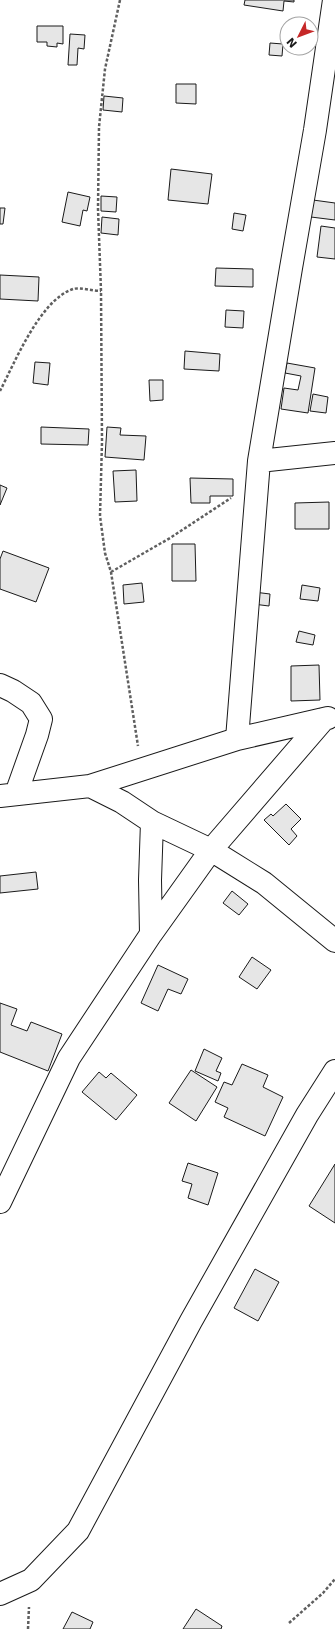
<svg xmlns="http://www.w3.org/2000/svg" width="335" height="1629" font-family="'DejaVu Sans',sans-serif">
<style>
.building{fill:#e6e6e6;stroke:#1a1a1a}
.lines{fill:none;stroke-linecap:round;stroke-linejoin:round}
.minor-casing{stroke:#1a1a1a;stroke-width:24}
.path{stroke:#5f5f5f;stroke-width:2.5;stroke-dasharray:3 2;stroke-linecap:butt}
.minor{stroke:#fff;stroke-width:22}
</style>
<rect width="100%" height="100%" fill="#fff"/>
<path class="building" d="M245,0H294V2L284,1L283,11L244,5Z
M37,26H63V44L57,43V47L47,46V42H37Z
M70,34L85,35L84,49L78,48L77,65H68Z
M270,43L283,44L282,56L269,55Z
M176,84H196V104L176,103Z
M104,96L123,98L122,112L103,110Z
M171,169L212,174L208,204L168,200Z
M68,192L90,197L87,211L83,210L80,226L62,222Z
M101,196L117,197L116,212L101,211Z
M313,200L335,203V220L311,217Z
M0,208H5L3,224H0Z
M234,213L246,215L243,231L232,229Z
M102,217L119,219L118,235L101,233Z
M321,226L335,228V259L317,257Z
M216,268L253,269V287L215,286Z
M0,275L39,277L38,301L0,299Z
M226,310L244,311L243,328L225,327Z
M185,351L220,354L219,371L184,369Z
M35,362L50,363L48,385L33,383Z
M287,363L315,368L308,413L281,409L284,388L298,390L301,376L285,373Z
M149,380H163V400L150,401Z
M313,394L328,397L326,413L310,411Z
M41,427L89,429L88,445L41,444Z
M107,427L121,428L120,435L146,436L144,460L105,457Z
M136,470L137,501L115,502L113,471Z
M190,478L233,479V496H210V503H191Z
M0,485L7,488L0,505Z
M329,502V529H295V503Z
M172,544H195L196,581H172Z
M3,551L49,568L36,602L0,589V559Z
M142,583L144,602L124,604L123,585Z
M302,585L320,588L318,601L300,599Z
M254,592L270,594L269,606L253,604Z
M299,631L315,635L313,645L296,642Z
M319,665L320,700L291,701V666Z
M286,804L301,819L291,829L297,836L289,845L264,820L271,814L273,816Z
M36,872L38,889L0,893V876Z
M232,891L248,904L239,915L223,903Z
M252,957L271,970L257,989L239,977Z
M158,965L188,979L181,994L168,989L158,1011L141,1003Z
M0,1003L17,1009L11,1025L27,1031L31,1022L62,1034L48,1071L0,1052Z
M204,1049L222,1058L216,1071L221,1073L218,1081L195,1071Z
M242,1064L268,1075L263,1087L283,1097L265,1136L224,1117L228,1108L215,1102L224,1082L232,1085Z
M191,1070L217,1087L196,1121L169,1103Z
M99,1072L106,1078L111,1073L137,1095L116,1120L82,1092Z
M188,1163L218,1173L208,1205L188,1198L192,1184L182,1181Z
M335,1164V1223L309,1206Z
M255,1269L279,1282L258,1321L234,1308Z
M196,1609L222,1626L221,1629H183Z
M72,1612L93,1622L90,1629H63Z"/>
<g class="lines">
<defs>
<path id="minor" d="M259,461L335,453
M0,685L13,691L31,703L41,719L37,735L16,794
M237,739L259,461L291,268L315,130L334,0
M90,786L122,802L152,822L211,850L264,883L335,941
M0,796L90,786L237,739L328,718
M151,934L150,880L152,822
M0,1202L69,1058L151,934L211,850L324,719
M0,1594L31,1580L78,1531L191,1321L307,1115L335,1071"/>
</defs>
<use href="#minor" class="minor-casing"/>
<path class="path" d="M120,0L105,69L99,127L98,209L101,291L102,442L100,516L105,553L111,572L138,746
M0,391C15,362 40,300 73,289C80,287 93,291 101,291
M111,572L170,538L231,498
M289,1623L323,1593L335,1579
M28,1629L29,1607"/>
<use href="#minor" class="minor"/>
</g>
<g transform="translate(299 36) rotate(228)"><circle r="19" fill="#ffffff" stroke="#a3a3a3"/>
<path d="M0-3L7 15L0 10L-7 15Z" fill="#c62828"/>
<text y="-6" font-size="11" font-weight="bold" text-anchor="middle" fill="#1a1a1a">N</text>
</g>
</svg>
